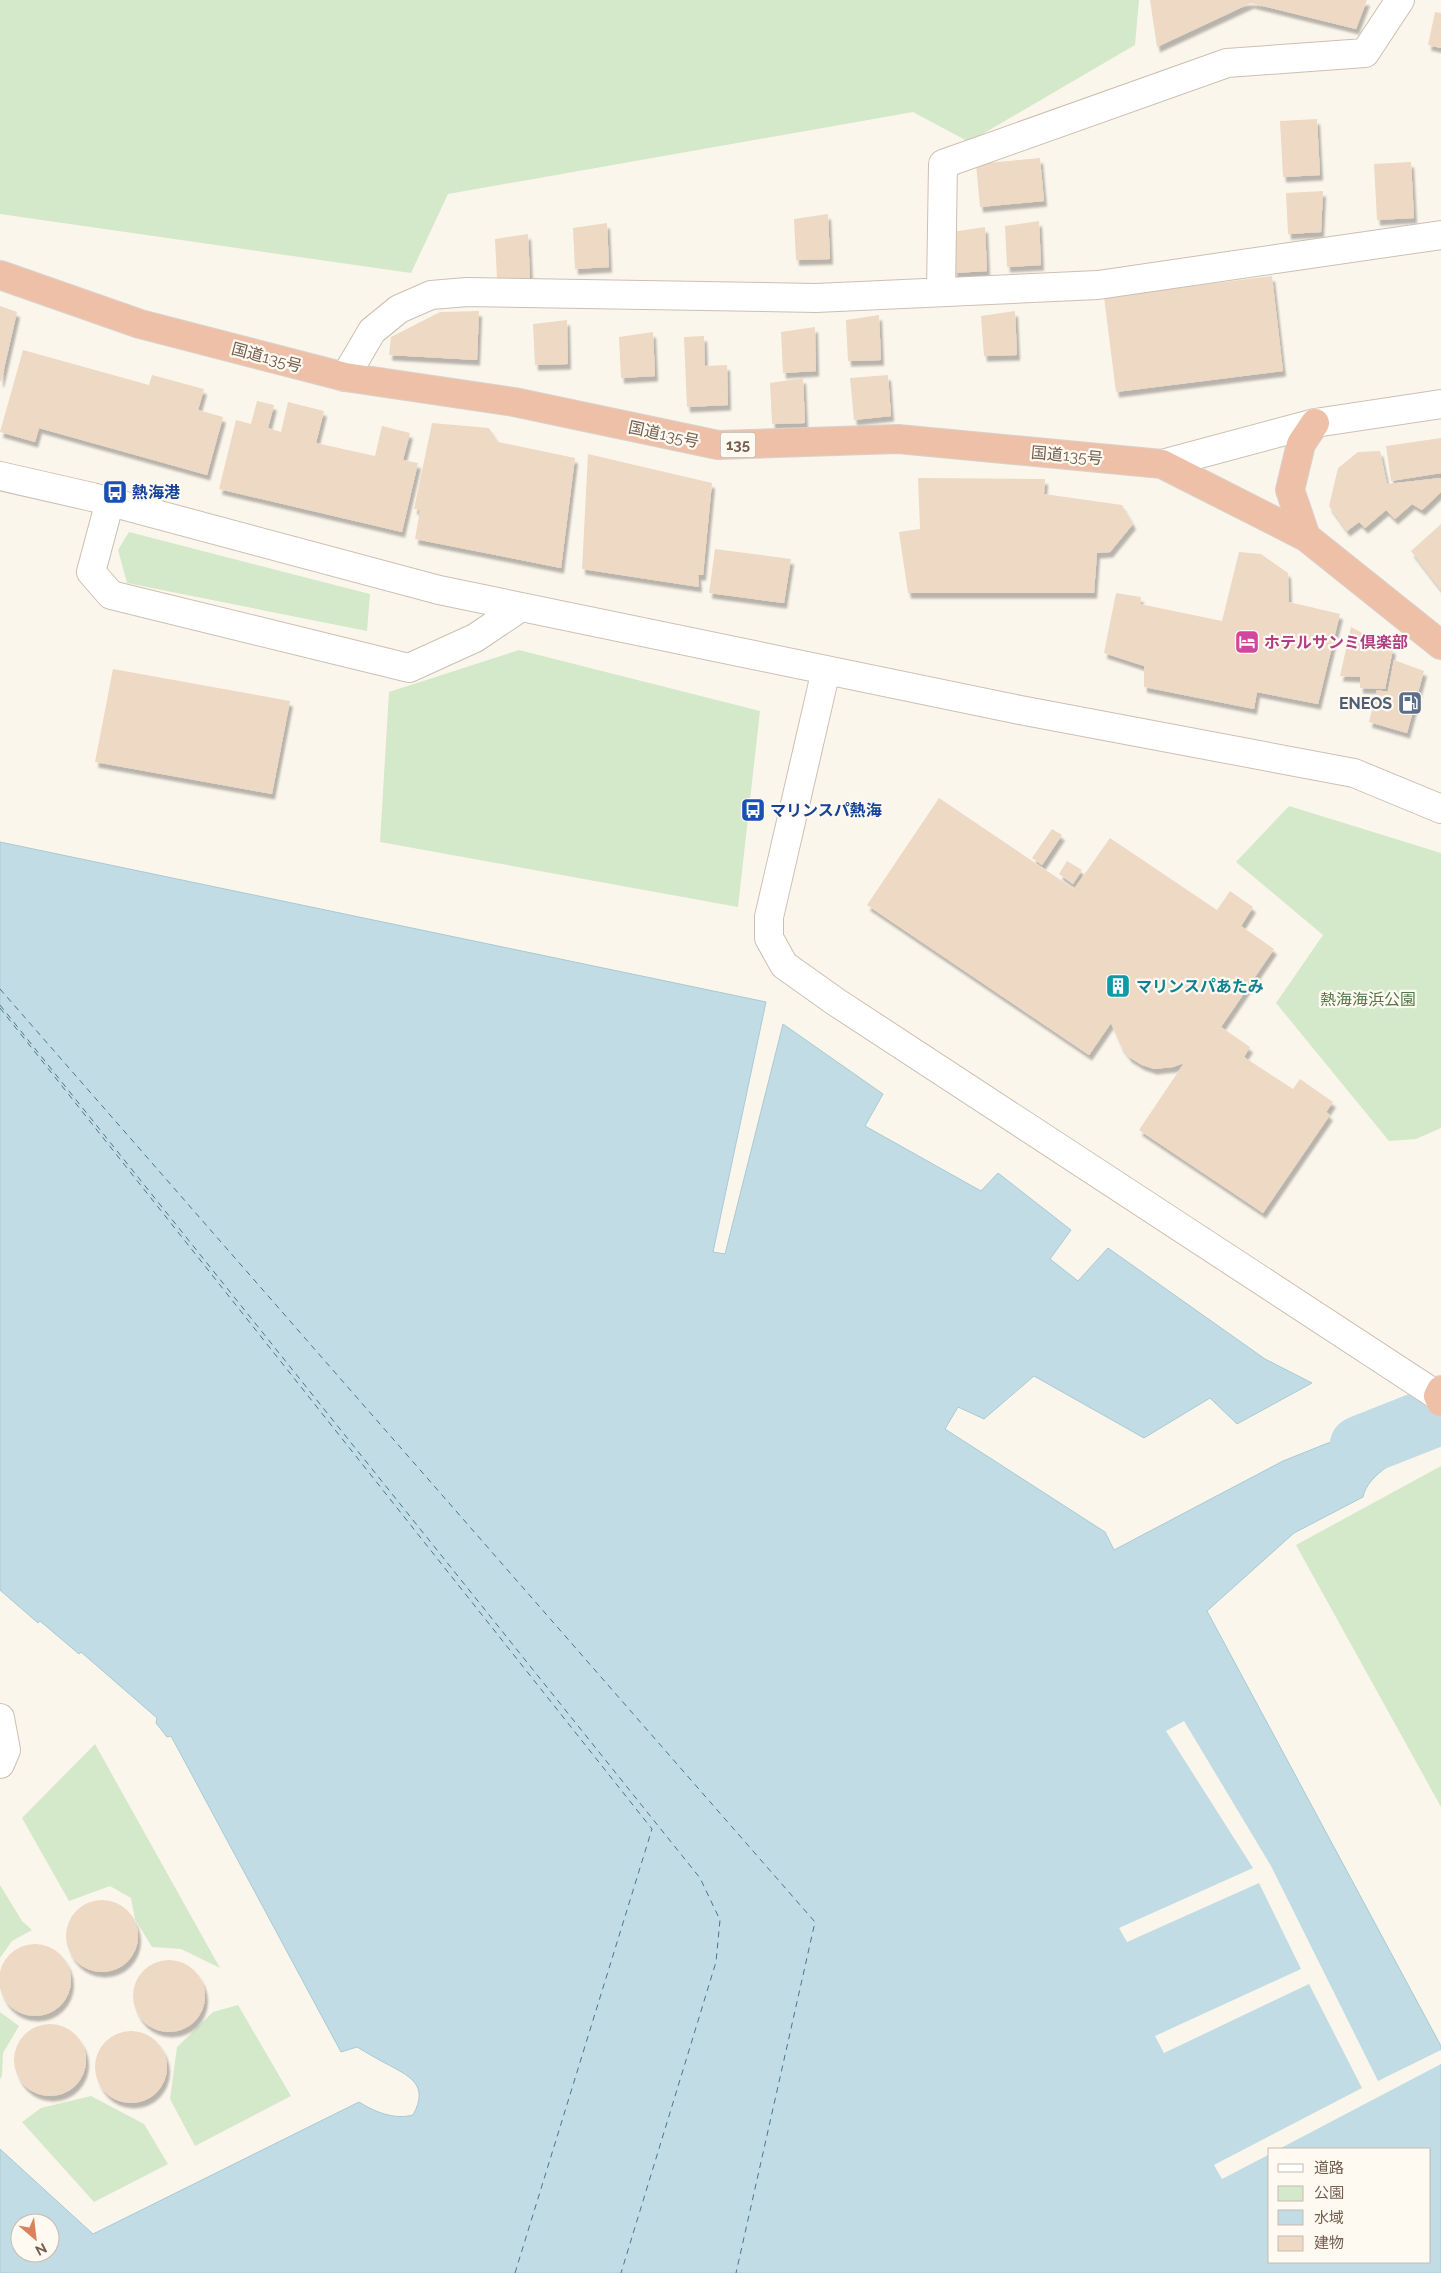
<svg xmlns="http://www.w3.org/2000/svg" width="1441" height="2273" font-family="Raleway,'Noto Sans JP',sans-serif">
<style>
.green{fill:#d4e8ca}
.water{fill:#c1dce4;stroke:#a8cad5;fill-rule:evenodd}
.pier{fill:#fbf6eb}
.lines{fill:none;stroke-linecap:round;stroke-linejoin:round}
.river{stroke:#c1dce4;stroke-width:61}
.ferry{stroke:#4b7785;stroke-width:1;stroke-dasharray:6 5;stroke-linecap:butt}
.building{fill:#eed9c5;filter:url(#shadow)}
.minor-casing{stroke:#cdbfb2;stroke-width:30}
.highway-casing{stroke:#d8d2ce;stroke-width:30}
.minor{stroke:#fff;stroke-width:28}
.highway{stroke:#efc0a8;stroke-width:28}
.labels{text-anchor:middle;stroke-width:4.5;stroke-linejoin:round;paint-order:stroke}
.shield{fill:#fefaf2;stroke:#9e8e81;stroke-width:1}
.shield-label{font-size:15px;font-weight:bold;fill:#756050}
.street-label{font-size:16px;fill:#756050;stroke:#fefaf2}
.transit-label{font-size:16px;font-weight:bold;fill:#164399;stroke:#fefaf2;text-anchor:start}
.hotel-label{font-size:16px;font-weight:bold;fill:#b23c85;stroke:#fefaf2;text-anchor:start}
.service-label{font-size:16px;font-weight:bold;fill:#4e5e75;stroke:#fefaf2;text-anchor:end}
.culture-label{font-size:16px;font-weight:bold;fill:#0d838f;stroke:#fefaf2;text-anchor:start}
.park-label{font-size:16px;fill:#537949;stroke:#fefaf2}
</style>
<defs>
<filter id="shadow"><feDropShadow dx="3" dy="5.5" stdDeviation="1" flood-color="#0004"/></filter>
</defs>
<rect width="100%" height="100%" fill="#fbf6eb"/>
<path class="green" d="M0,0H1139L1135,45L969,142L913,112L448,194L411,273L0,214Z
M129,532L370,594L367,631L127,583L118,550Z
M519,650L760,711L738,907L380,842L389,692Z
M1289,806L1441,853V1128L1416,1139L1389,1141L1276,1003L1323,935L1236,862Z
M1441,1466V1807L1296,1545Z
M95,1744L220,1968L181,1949L152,1947L135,1919L131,1898L110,1886L69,1901L22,1818Z
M0,1885L22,1921L32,1930L12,1941L0,1958Z
M238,2005L291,2096L195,2146L170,2099L177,2047L213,2012Z
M0,2012L19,2026L3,2053L2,2076L0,2079Z
M91,2096L144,2124L168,2164L94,2202L22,2122L41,2108Z"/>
<path class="water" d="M0,842L766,1002L713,1252L725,1254L783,1024L883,1094L865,1126L981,1191L998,1173L1071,1230L1050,1259L1078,1281L1108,1248L1265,1359L1312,1383L1237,1424L1210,1398L1144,1438L1034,1376L984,1419L958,1407L945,1429L1105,1532L1114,1550L1283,1461L1403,1413L1421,1447C1402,1458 1368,1473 1363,1497L1294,1533L1207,1611L1441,2046V2273H0V2149L93,2234L359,2102C375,2112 394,2120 413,2115C430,2084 409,2076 385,2063C375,2058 366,2052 357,2047L341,2052L171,1736L167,1737L156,1723L157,1718L81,1652L79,1654L40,1621L38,1623L0,1590ZM1270,2149H1430V2262H1270ZM20,2223H50V2253H20Z"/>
<path class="pier" d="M1184,1721L1271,1866L1378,2081L1441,2050V2064L1279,2149H1270V2154L1222,2179L1214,2165L1362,2088L1309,1984L1164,2053L1155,2036L1301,1969L1259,1883L1127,1942L1119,1928L1253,1868L1166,1731Z"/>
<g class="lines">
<path class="river" d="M1360,1446L1441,1414"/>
<path class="ferry" d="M0,989L815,1922L736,2273
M0,1005L700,1878L720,1920L716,1962L621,2273
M0,1008L652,1829L515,2273"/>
</g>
<path class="building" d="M1150,0H1367L1356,29L1251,3L1157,47Z
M1435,12L1441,13V48L1428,45Z
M1317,119L1320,175L1283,177L1280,121Z
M1040,158L1044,201L980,207L976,164Z
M1411,162L1414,218L1377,220L1374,164Z
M1323,191L1321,232L1288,234L1286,193Z
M828,214L830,259L796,260L794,219Z
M1039,221L1041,265L1007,267L1005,226Z
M607,223L609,267L575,269L573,228Z
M985,227L987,271L954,273L952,232Z
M528,234L530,278L497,279L495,239Z
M1272,276L1283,371L1116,392L1104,297Z
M0,306L17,312L1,382L0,381Z
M479,311L477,360L389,355L391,337L440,312Z
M1015,311L1017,355L984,356L981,316Z
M879,315L881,360L848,361L846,320Z
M567,320L568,364L535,365L533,324Z
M815,327L816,371L783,373L781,332Z
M653,332L655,376L621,378L619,337Z
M704,336L705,366L727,365L728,405L687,407L684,337Z
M23,350L149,385L152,375L204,389L198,410L223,417L207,475L39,428L35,442L0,432Z
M888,375L891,416L854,420L850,378Z
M803,378L805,423L772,424L770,383Z
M257,401L274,405L268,428L281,432L288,402L324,411L316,443L375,456L382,426L410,433L403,460L418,463L402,532L219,489L236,420L251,424Z
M432,423L489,428L498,442L575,458L561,568L415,539L420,510L414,509Z
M1441,438V473L1391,481L1386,446Z
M1380,451L1387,484L1441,478V492L1422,510L1412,504L1395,519L1386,510L1365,528L1359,522L1347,531L1329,506L1338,468L1358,452Z
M588,454L712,483L703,575H698L699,587L582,569Z
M918,478L1045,479L1044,494L1122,505L1133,524L1110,552L1097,553L1094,593H908L899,532L920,529Z
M1441,524V590L1411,551Z
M715,549L791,559L784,603L709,593Z
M1239,552L1261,554L1288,573L1289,602L1340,614L1318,704L1257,692L1254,709L1144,687V666L1104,653L1116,593L1141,597L1140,604L1222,621Z
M1351,627L1393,649L1385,689L1360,688V677L1340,676Z
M1394,660L1424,671L1407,733L1369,722L1377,690L1388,692Z
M113,669L290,701L272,794L95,762Z
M939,798L1074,889L1110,838L1217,910L1230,891L1253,907L1241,926L1274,949L1221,1027L1250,1047L1244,1057L1293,1089L1300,1079L1333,1102L1326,1112L1330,1115L1263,1213L1139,1130L1184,1063L1173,1067L1154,1069L1142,1065L1129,1057L1121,1046L1111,1023L1089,1055L867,905Z
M1052,829L1062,835L1042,865L1032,858Z
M1067,861L1082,870L1073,884L1059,874Z
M66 1936a36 36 0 1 1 72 0a36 36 0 1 1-72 0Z
M-1 1980a36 36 0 1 1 72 0a36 36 0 1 1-72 0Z
M133 1996a36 36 0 1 1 72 0a36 36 0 1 1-72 0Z
M14 2060a36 36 0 1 1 72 0a36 36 0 1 1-72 0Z
M95 2067a36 36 0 1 1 72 0a36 36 0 1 1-72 0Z"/>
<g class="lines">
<defs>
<path id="minor" d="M941,291L943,164L1227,63L1365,53L1400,0
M345,377L372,331L399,309L431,295L467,292L816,298L1098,285L1441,235
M1162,464L1315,423L1441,404
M0,476L92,497L439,590L1020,710L1354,773L1441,809
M110,501L91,572L111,595L409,668L475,638L521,607
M826,670L769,917V938L784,965L836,1002L1438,1396
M0,1718L6,1750L0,1764"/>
<path id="highway" d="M0,275L140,324L345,377L514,402L718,445L898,439L1162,464L1306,537L1441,645
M1306,537L1290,490L1301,444L1315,423
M1441,1390L1438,1396L1441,1402"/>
</defs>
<use href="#minor" class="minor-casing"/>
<use href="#highway" class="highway-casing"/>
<use href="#minor" class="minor"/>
<use href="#highway" class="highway"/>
</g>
<defs>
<symbol id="bus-square" viewBox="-11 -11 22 22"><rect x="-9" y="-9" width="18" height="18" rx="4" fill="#1a4fb4" stroke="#fefaf2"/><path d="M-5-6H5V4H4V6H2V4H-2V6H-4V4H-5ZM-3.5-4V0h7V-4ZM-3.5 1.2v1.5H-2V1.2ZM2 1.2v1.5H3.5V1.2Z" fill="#fff"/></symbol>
<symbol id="hotel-square" viewBox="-11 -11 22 22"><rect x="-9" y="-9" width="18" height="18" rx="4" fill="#d1479c" stroke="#fefaf2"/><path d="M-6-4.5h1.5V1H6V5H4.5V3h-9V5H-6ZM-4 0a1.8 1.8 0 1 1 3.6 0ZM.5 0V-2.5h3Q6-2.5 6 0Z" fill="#fff"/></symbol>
<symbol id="fuel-square" viewBox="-11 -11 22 22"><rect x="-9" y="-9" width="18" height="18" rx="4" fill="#5c6f8a" stroke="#fefaf2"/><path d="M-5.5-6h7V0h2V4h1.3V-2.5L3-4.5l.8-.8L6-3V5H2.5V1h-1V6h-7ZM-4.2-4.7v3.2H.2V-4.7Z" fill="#fff"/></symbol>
<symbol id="building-square" viewBox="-11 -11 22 22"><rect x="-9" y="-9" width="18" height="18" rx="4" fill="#0f9aa8" stroke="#fefaf2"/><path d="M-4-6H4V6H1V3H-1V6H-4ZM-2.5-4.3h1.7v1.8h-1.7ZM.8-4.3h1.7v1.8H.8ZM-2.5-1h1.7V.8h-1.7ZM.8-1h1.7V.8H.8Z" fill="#fff"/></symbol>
</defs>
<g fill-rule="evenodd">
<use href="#bus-square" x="101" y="478" width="28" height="28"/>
<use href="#hotel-square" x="1233" y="628" width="28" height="28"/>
<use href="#fuel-square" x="1396" y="689" width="28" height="28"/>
<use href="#bus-square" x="739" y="796" width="28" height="28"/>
<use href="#building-square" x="1104" y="972" width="28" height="28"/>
</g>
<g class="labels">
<rect class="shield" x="720.5" y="432.5" width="35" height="25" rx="4"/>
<g class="shield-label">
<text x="738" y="450">135</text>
</g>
<g class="street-label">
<text transform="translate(267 357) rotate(15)" y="6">国道135号</text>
<text transform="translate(664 434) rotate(12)" y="6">国道135号</text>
<text transform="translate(1067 455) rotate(5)" y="6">国道135号</text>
</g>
<g class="transit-label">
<text x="132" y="498">熱海港</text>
<text x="770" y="816">マリンスパ熱海</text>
</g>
<g class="hotel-label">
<text x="1264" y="648">ホテルサンミ倶楽部</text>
</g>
<g class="service-label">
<text x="1392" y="709">ENEOS</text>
</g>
<g class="culture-label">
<text x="1136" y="992">マリンスパあたみ</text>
</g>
<g class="park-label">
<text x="1368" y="1005">熱海海浜公園</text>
</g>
</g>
<rect x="1268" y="2148" width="162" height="115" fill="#fefaf2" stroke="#c7bcb1"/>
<rect x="1278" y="2164" width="25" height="8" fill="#ffffff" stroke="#c7bcb1"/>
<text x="1314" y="2173" font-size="15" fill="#756050">道路</text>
<rect x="1278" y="2186" width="25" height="15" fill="#d4e8ca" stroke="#c7bcb1"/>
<text x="1314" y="2198" font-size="15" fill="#756050">公園</text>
<rect x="1278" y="2210" width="25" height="15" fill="#c1dce4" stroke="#c7bcb1"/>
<text x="1314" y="2223" font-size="15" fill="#756050">水域</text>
<rect x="1278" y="2236" width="25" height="15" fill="#eed9c5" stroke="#c7bcb1"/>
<text x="1314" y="2248" font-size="15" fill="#756050">建物</text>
<g transform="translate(35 2238) rotate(152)"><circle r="24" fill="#fefaf2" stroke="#c7bcb1"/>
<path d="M0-4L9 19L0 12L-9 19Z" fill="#d9825c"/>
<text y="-8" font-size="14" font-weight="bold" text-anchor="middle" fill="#756050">N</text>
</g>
</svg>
